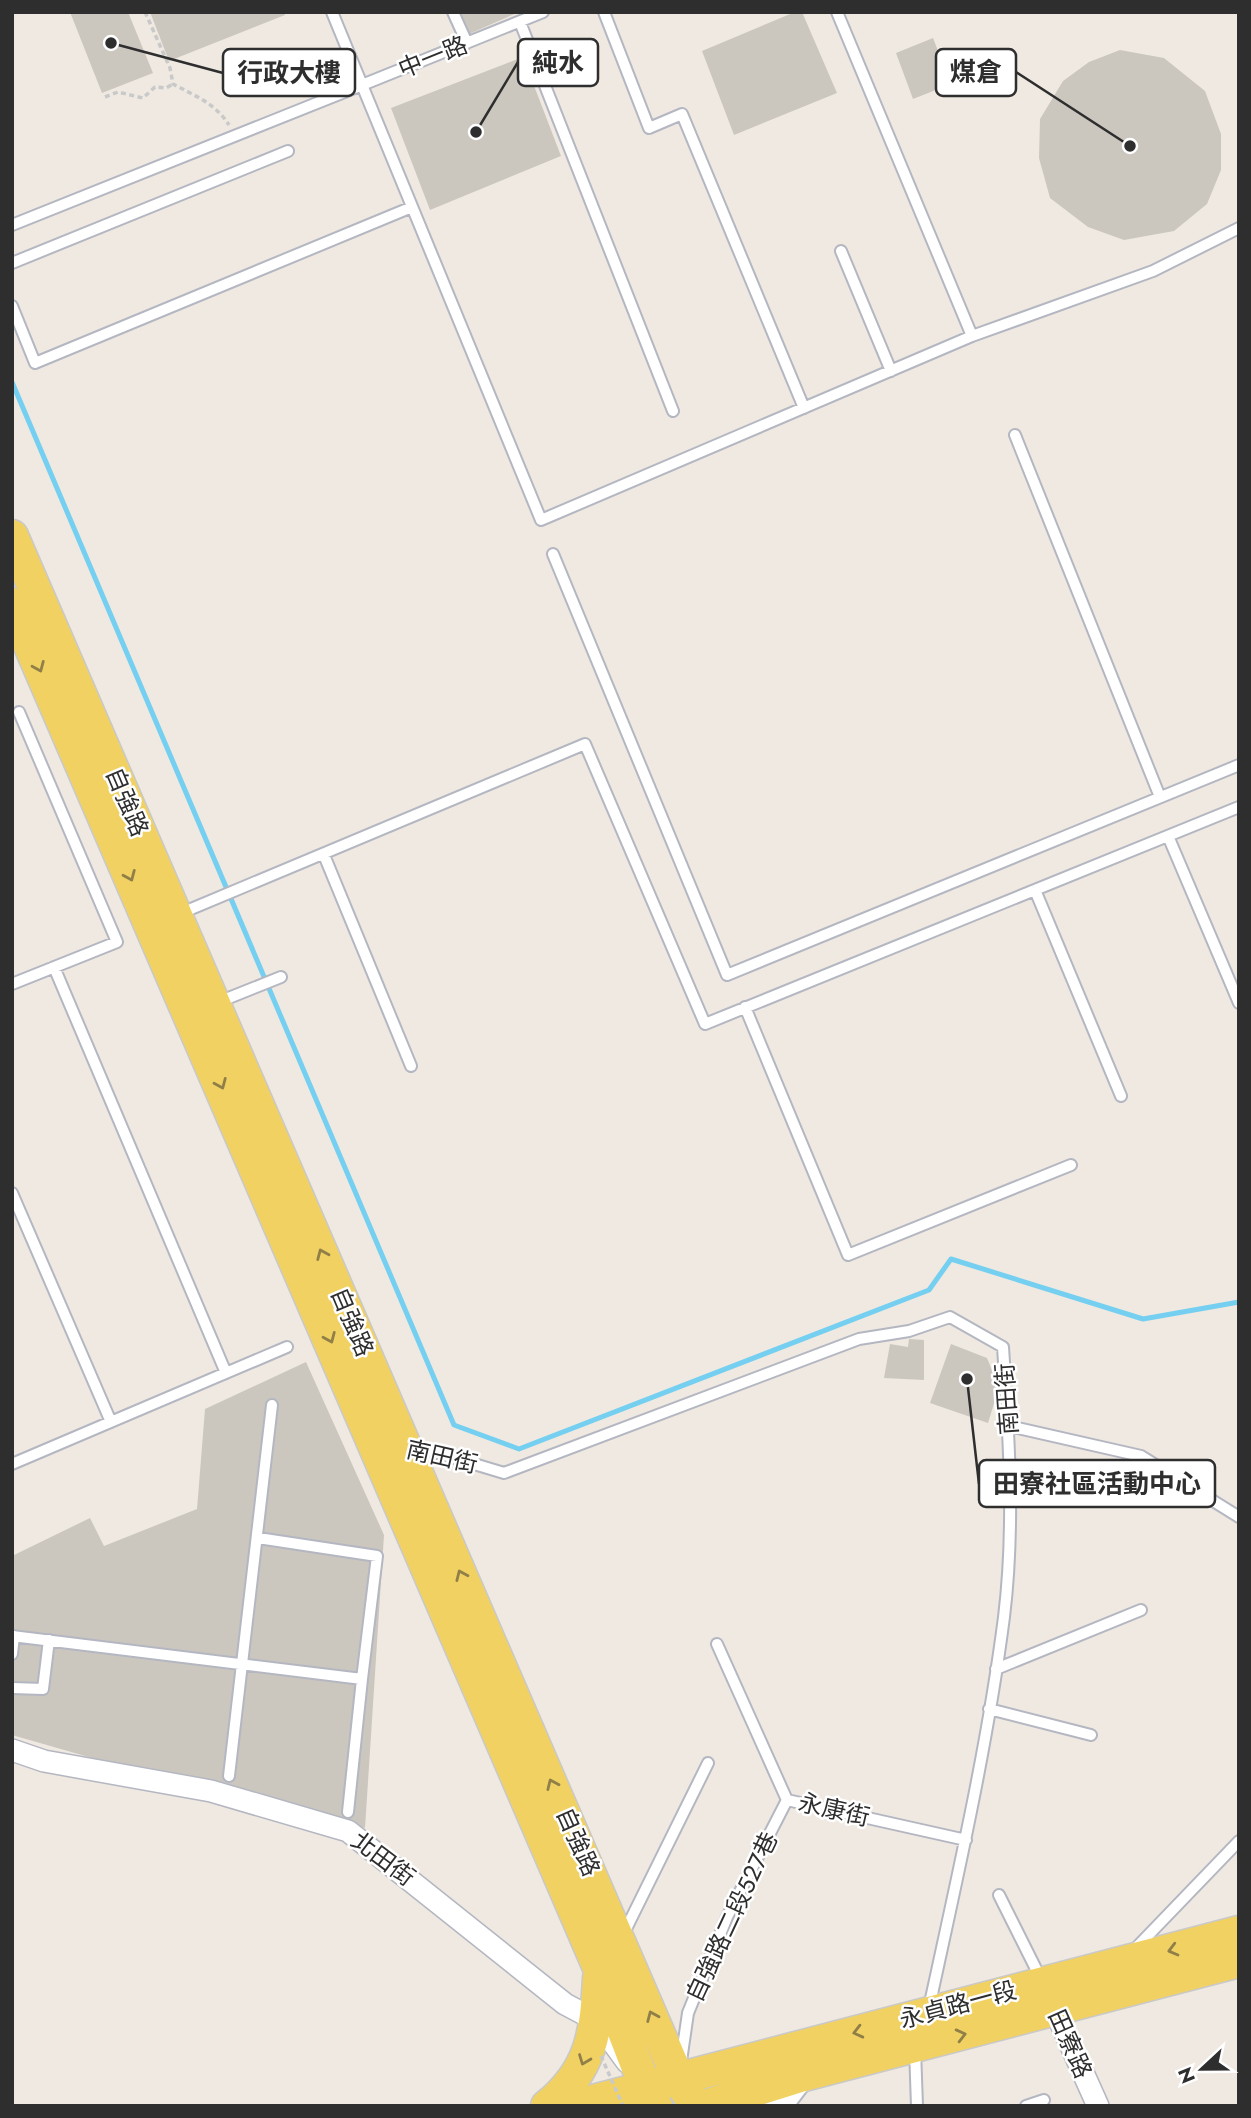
<svg xmlns="http://www.w3.org/2000/svg" width="1251" height="2118" font-family="Jost,'Noto Sans TC',sans-serif">
<style>
.lines{fill:none;stroke-linecap:round;stroke-linejoin:round}
.stream{stroke:#75cff0;stroke-width:5}
.building{fill:#cbc7bf}
.lane-casing{stroke:#b4b7c1;stroke-width:14}
.street-casing{stroke:#b4b7c1;stroke-width:24}
.secondary-casing{stroke:#b4b7c1;stroke-width:32}
.primary-casing{stroke:#c9c9c9;stroke-width:35}
.path{stroke:#c9c9c9;stroke-width:3.5;stroke-dasharray:5 3.5;stroke-linecap:butt}
.lane{stroke:#fff;stroke-width:10}
.street{stroke:#fff;stroke-width:21}
.secondary{stroke:#fff;stroke-width:28}
.primary{stroke:#f2d163;stroke-width:32}
.path-bridge{stroke:#c9c9c9;stroke-width:3.5;stroke-dasharray:5 3.5;stroke-linecap:butt}
.oneway{stroke:#908048}
.labels{text-anchor:middle;stroke-width:5;stroke-linejoin:round;paint-order:stroke}
.street-label{font-size:24px;fill:#2e2e2e;stroke:#fff}
.leader{fill:none;stroke:#2e2e2e;stroke-width:2.5}
.callout-dot{fill:#2e2e2e;stroke:#fff;stroke-width:2.5}
.callout{fill:#fff;stroke:#2e2e2e;stroke-width:2.5}
.callout-label{font-size:26px;text-anchor:middle;font-weight:bold;fill:#2e2e2e}
</style>
<rect width="100%" height="100%" fill="#efe9e1"/>
<g class="lines">
<path class="stream" d="M12,382L454,1425L519,1449L929,1290L951,1259L1143,1319L1239,1302"/>
</g>
<path class="building" d="M70,12H128L153,73L102,93Z
M150,12H284L285,15L169,61Z
M460,12H519L469,34Z
M795,12H802L837,93L734,135L702,51Z
M933,38L951,84L913,99L896,53Z
M1120,50L1164,58L1205,91L1221,134V170L1207,204L1174,231L1124,240L1088,227L1050,198L1039,158L1040,119L1063,81L1089,62Z
M523,57L561,156L430,210L391,108Z
M909,1339L924,1340V1380L884,1378L890,1344L908,1347Z
M951,1344L987,1358L999,1387L988,1423L930,1403Z
M306,1362L384,1535L365,1828L176,1774L113,1764L12,1735V1556L90,1518L104,1546L197,1509L205,1409Z"/>
<g class="lines">
<defs>
<path id="lane" d="M332,12L362,85L543,12
M453,12L467,43
M604,12L649,128L682,114L804,408
M520,22L673,411
M12,225L362,85L541,520L972,336L837,12
M841,251L891,371
M12,263L288,151
M12,306L35,363L412,207
M972,336L1153,271L1239,228
M1015,435L1160,797
M553,554L727,975L1239,765
M1168,836L1239,1003
M324,855L411,1066
M1035,890L1121,1096
M179,914L585,744L705,1024L1239,807
M54,967L226,1373
M12,984L117,942L19,712
M216,1003L281,977
M745,1007L848,1255L1071,1165
M12,1193L111,1422
M1009,1426L1141,1456L1239,1517
M411,1445L504,1473L859,1339L909,1331L950,1317L1003,1347C1009,1437 1015,1528 1004,1617C987,1749 957,1878 929,2008
M12,1464L287,1347
M12,1636L362,1679L377,1556L258,1538
M717,1644L787,1800
M12,1654L14,1636
M996,1669L1141,1610
M12,1688L43,1689L49,1640
M989,1709L1091,1735
M229,1776L272,1405
M787,1800L966,1840
M348,1812L362,1679
M999,1895L1041,1979
M623,1935L708,1763
M1134,1950L1239,1841
M915,2049L917,2106
M681,2061L688,2013L727,1917L787,1800
M1026,2106L1044,2100"/>
<path id="street" d="M12,1750L44,1761L211,1791L348,1831L565,2004L597,2021L627,2062
M1050,1999L1098,2106"/>
<path id="secondary" d="M777,2106L800,2076"/>
<path id="primary" d="M12,536L678,2078L696,2106
M12,604L600,1970L645,2086L656,2106
M547,2106C592,2070 596,2032 599,1978
M574,2106L1239,1932
M705,2106L800,2076L1239,1961"/>
</defs>
<use href="#lane" class="lane-casing"/>
<use href="#street" class="street-casing"/>
<use href="#secondary" class="secondary-casing"/>
<use href="#primary" class="primary-casing"/>
<path class="path" d="M145,12L170,68L173,84C195,96 215,103 229,125
M105,97L118,92L143,98L155,87L166,88L173,84"/>
<use href="#lane" class="lane"/>
<use href="#street" class="street"/>
<use href="#secondary" class="secondary"/>
<use href="#primary" class="primary"/>
<path class="path-bridge" d="M601,2056L623,2106"/>
</g>
<defs><path id="oneway-chevron" d="M-2-3.5L2.5 0L-2 3.5" fill="none" stroke-width="1.6" stroke-linecap="round" stroke-linejoin="round" transform="scale(1.75)"/></defs>
<g class="oneway">
<use href="#oneway-chevron" transform="translate(39 667) rotate(67)"/>
<use href="#oneway-chevron" transform="translate(130 876) rotate(67)"/>
<use href="#oneway-chevron" transform="translate(221 1084) rotate(67)"/>
<use href="#oneway-chevron" transform="translate(322 1254) rotate(-113)"/>
<use href="#oneway-chevron" transform="translate(330 1338) rotate(67)"/>
<use href="#oneway-chevron" transform="translate(461 1575) rotate(-114)"/>
<use href="#oneway-chevron" transform="translate(552 1784) rotate(-114)"/>
<use href="#oneway-chevron" transform="translate(1173 1950) rotate(165)"/>
<use href="#oneway-chevron" transform="translate(652 2016) rotate(-113)"/>
<use href="#oneway-chevron" transform="translate(858 2032) rotate(166)"/>
<use href="#oneway-chevron" transform="translate(961 2035) rotate(-14)"/>
<use href="#oneway-chevron" transform="translate(584 2060) rotate(111)"/>
</g>
<g class="labels">
<g class="street-label">
<text transform="translate(433 57) rotate(-22)" y="8">中一路</text>
<text transform="translate(127 802) rotate(67)" y="8">自強路</text>
<text transform="translate(352 1322) rotate(67)" y="8">自強路</text>
<text transform="translate(1007 1399) rotate(-94)" y="8">南田街</text>
<text transform="translate(442 1457) rotate(13)" y="8">南田街</text>
<text transform="translate(834 1810) rotate(13)" y="8">永康街</text>
<text transform="translate(578 1842) rotate(66)" y="8">自強路</text>
<text transform="translate(383 1859) rotate(37)" y="8">北田街</text>
<text transform="translate(732 1917) rotate(-65)" y="8">自強路二段527巷</text>
<text transform="translate(958 2005) rotate(-15)" y="8">永貞路一段</text>
<text transform="translate(1070 2044) rotate(66)" y="8">田寮路</text>
</g>
</g>
<path class="leader" d="M476 132L518 62M1130 146L1016 72M111 43L223 73M967 1379L979 1484"/>
<g class="callout-dot">
<circle cx="476" cy="132" r="7"/>
<circle cx="1130" cy="146" r="7"/>
<circle cx="111" cy="43" r="7"/>
<circle cx="967" cy="1379" r="7"/>
</g>
<g class="callout">
<rect x="518" y="39" width="80" height="47" rx="7"/>
<rect x="936" y="49" width="80" height="47" rx="7"/>
<rect x="223" y="49" width="132" height="47" rx="7"/>
<rect x="979" y="1460" width="236" height="47" rx="7"/>
</g>
<g class="callout-label">
<text x="558" y="72">純水</text>
<text x="976" y="81">煤倉</text>
<text x="289" y="82">行政大樓</text>
<text x="1097" y="1493">田寮社區活動中心</text>
</g>
<rect width="1251" height="2118" fill="none" stroke="#2e2e2e" stroke-width="28"/>
<g transform="translate(1202 2069) rotate(248)" stroke="#ffffff" stroke-width="5" paint-order="stroke">
<path d="M0-5L12 26L0 18L-12 26Z" fill="#2e2e2e"/>
<text y="-10" font-size="19" font-weight="bold" text-anchor="middle" fill="#2e2e2e">N</text>
</g>
</svg>
